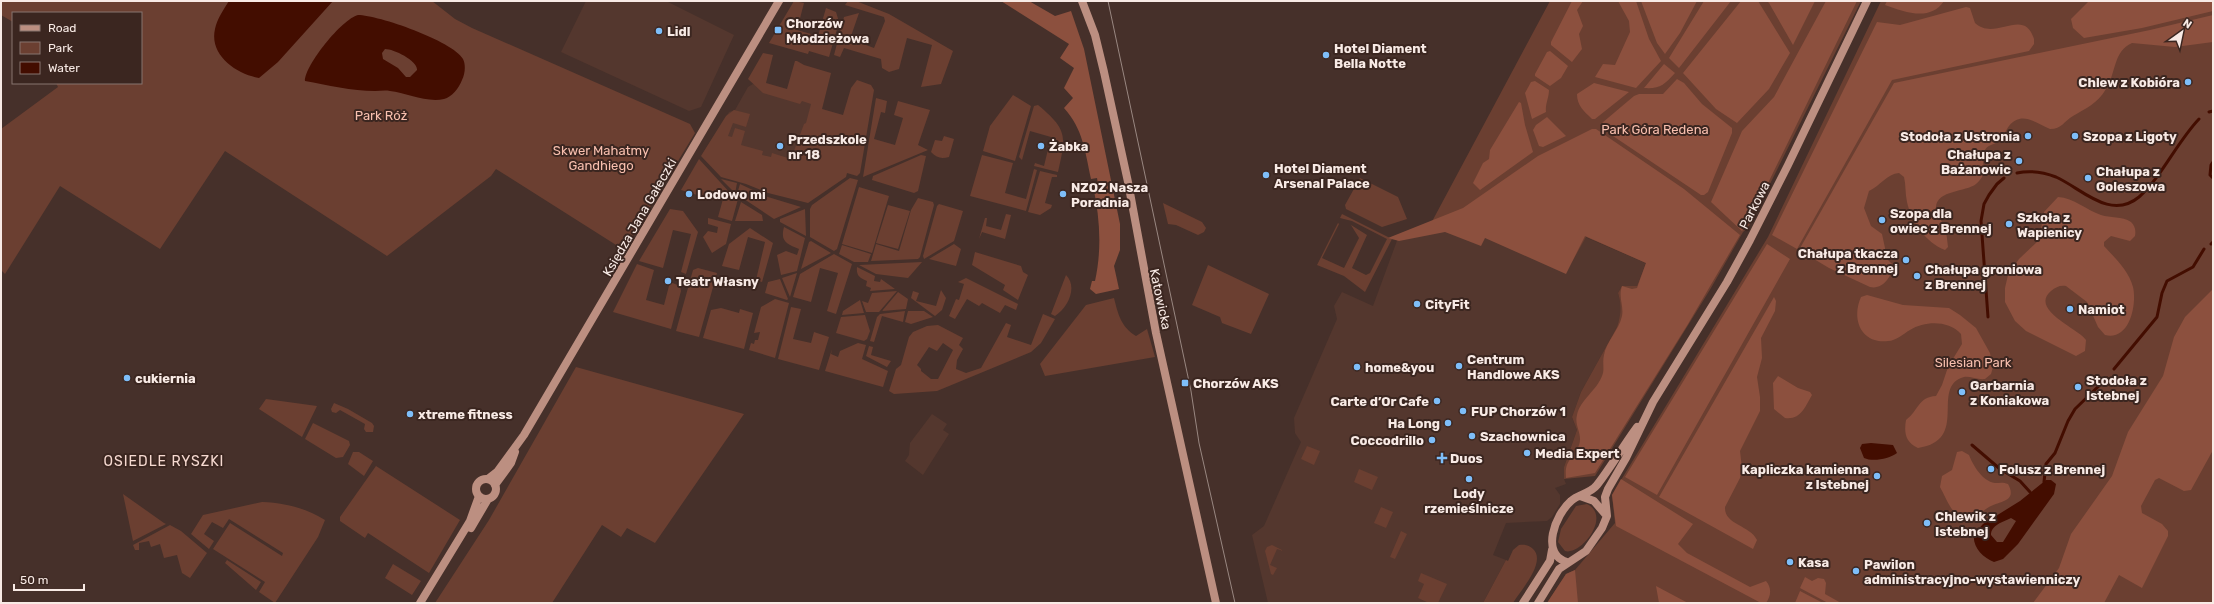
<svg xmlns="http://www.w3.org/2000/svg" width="2214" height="604" font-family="Rubik,sans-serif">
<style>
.built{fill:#54372e}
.green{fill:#6b3f31;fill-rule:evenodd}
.forest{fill:#8c503e}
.water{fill:#430d00;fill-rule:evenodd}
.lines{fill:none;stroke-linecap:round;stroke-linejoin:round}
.stream{stroke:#430d00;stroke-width:3}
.secondary{stroke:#bc8f81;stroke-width:8}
.tram{stroke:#998781;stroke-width:1}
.poi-dot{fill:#7ebef9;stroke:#3b2620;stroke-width:1.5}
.labels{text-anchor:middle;stroke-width:4;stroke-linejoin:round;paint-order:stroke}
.poi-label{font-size:13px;font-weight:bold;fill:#f8eae5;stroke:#3b2620;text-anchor:start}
.park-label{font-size:13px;fill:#f8bfae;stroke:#3b2620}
.street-label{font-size:13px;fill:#f8eae5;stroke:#3b2620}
.neighbourhood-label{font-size:14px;letter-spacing:1px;fill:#f6d9d0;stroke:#3b2620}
</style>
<rect width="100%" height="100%" fill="#46302a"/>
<path class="built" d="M586,1H666L734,35L701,107L689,111L561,52Z
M753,84L813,101L809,113L848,169L703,153L729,112L735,110L748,87Z
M1445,222L1572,262L1585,237L1646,263L1637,286H1622L1618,293L1621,304V316L1617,327L1581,392L1572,417L1577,430L1564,467V479L1566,484L1555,488L1560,495V504L1552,517L1547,521L1506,523L1493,555L1506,560L1483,603H1268L1252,535L1264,526L1301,442L1295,433L1294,418L1337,319L1334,306L1342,292L1373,306L1398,238Z
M932,414L947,424L943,430L949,434L923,475L905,461L909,455L910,443Z"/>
<path class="green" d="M1,1H432L455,19L472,28L690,124L695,133L624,250L496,169L491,176L387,256L225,151L160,249L60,186L5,274L1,270V129L58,87L56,83H141V13H13V22L1,15Z
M794,1L804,3L797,30L818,36L826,8L836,12L839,22L829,57L809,51L808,54L769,43Z
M848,1H856L889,14L953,51L941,84L921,87L932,45L907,38L899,69L889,72L882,68L881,59L844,48L840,57L834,55L844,17L859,13L850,39L874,48L885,21L884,17L845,5Z
M1550,1H1861L1748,228L1743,232L1711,288L1595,476L1564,479V467L1577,430L1572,417L1581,392L1617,327C1621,315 1622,306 1618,293L1622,286H1637L1646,263L1586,237L1572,262L1511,227L1428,229Z
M1881,1H2213V603H1547L1566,574L1575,570L1615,523L1612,495L1768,237Z
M763,53L773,55L766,83L787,89L795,61H797L804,65L831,73L822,109L843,115L851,88L857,80L871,85L874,90L860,173L857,176L847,173L846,177L808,203L768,193L746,184L721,177L701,156L726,116L734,110L750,114L746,127L733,123L728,136L732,137L735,128L745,131L741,145L763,151L762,155L771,157L772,153L791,159L804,124L806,123L811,104L802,101L800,104L763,93L748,79Z
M1013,95L1031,106L1015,161L983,151L990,126Z
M876,98L887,101L885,113L881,112L874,139L895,145L903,118L894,115L898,101L930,110L918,145L928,150L863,177Z
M1038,105C1068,130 1066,136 1058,172L1034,166L1035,163L1044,166L1051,137L1030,131L1022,160L1019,157L1034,106Z
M944,136L954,139L949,157C941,159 937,158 931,152L935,140L942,141Z
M921,155L926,156L918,191L914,193L872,180L873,176Z
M982,155L1013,163L1005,193L1026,199L1034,169L1037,170L1026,211L970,196Z
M699,159L731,194L738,199L732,221L718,217L723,199L711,196L710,199L681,190Z
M1040,171L1057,175V177H1052L1045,203L1052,205L1051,208L1040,215L1028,212Z
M850,178L858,180L837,249L834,251L810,237V209L812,205Z
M1360,178L1398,197L1407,219L1382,227L1346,209L1345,205Z
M721,179L737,183L735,194H737L740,184L768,197L801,207L774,219L735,193Z
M859,187L889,196L872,253L842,244Z
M918,198L933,202L934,205L920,257L918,259L871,261L876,244L899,251L911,210Z
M741,202L762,215L763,221H735Z
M1163,203L1202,222L1206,228L1204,232L1198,235L1176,225L1168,224Z
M939,204L963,211L954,241L924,259L923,256L937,206Z
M888,205L910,211L898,249L876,243Z
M670,209L683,211L698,232L686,274L681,272L691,234L673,230L663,268L639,261Z
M805,209L806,236L780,222V219Z
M1006,214L1011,215L1005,239L982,232L979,239L985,218H987L986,226L1001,230Z
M1342,214L1392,239L1365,292L1344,276L1317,265L1338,223L1339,224L1322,258L1344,268L1359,238L1351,225L1367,235L1352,268L1366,275L1370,273L1387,239L1352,221L1340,218Z
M708,218L731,224L726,244L712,253L703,237L708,231L717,233L718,227L708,224Z
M784,227L805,238L797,271L781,275L777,255L786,251L797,255L799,249C787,244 780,242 784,227Z
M750,228L773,243L762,282L756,280L765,242L748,237L739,270L722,266L729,244Z
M811,241L831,253L801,269L809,242Z
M954,244L961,249L956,266L929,259Z
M842,245L871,254L868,262H854L839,254Z
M975,252L1021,266L1023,272L1028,275L1018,300L1003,290L1005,285L972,265Z
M834,254L852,264L836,314L827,311L838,273L820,268L811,302L793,297L800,274Z
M922,262L908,278L876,274L859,265Z
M637,264L654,270L646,300L664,305L670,282L680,286L681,291L671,329L613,312Z
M1208,265L1269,294L1251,334L1222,323L1220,317L1192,305Z
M857,267L875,276L874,281L880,282L881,279L895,289L870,291L871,288L866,286L867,281C860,278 856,276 857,267Z
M698,268L717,273L699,337L676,331L693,270Z
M797,273L790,297L782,278Z
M1066,275C1078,287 1068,308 1055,316L1051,314Z
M966,278L1018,304L1016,310L1005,305L1000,313L982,303L979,306L967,299L955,319L949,316L956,299L959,300L964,284L958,282Z
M780,279L788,299L787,300L765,293L768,282Z
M941,290L946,298L942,310L935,316L911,298L913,291L919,293L916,301L936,306Z
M897,291L879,312H866L862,301L868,303L872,293Z
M898,292L908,299L906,309L882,311Z
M1114,298C1118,314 1121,327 1136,336L1147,329L1155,357L1045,376L1040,364L1086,305Z
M775,299L789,303L775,358L749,350L751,343L754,344L755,340H758L760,332L754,333L761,307Z
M860,300L864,313L842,315L843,311Z
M791,307L801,309L793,339L811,343L814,332L829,337L819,370L778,359Z
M721,308L739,313L740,309L753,313L744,349L703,338L711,310Z
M905,311L903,322L882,316L874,342L870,341L877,317L880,314Z
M908,311H924L933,317L911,324L905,322Z
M1043,314L1055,319L1041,343L1031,352L937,391L894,394L889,391L896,369L901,365L909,337L913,332L927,326L938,325L963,338L959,345L963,349L957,360L956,369L966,373L981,368L1006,323L1011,325L1007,337L1031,345ZM943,343L953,350L938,379H931L921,371V369L917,365L929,347L937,351Z
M865,315L870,331L867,339L864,341L836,333L841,317Z
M858,343L866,345L862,359L888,371L883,387L825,371L832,349L831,354L838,357L840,351Z
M869,346L873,347L871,355L891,361L887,367L866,356Z
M576,367L744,414L655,543L627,528L621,537L602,525L552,603H435L489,520Z
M266,399L317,406L302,437L259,409Z
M334,403L348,409L372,423L374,426L373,432H366L364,429L365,424L340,410L336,413L332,412L331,409Z
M313,423L349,441L350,445L343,457L336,458L305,439Z
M1307,446L1320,451L1314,465L1301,459Z
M353,452H359L373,461L364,476L348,464Z
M376,466L460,520L429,573L368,533L365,538L340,521V517Z
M1359,469L1378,477L1372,490L1354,482Z
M123,494L164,523L166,524L133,541Z
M262,502C286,503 305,508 325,520L318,537L275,603L259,592L265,582L213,549L230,523L282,556L283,553L229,519L223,528L212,522L204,534L214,541L209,549L191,534L203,515Z
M1587,504C1612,516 1581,556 1565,551L1558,542L1561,529L1576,506Z
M1381,507L1393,512L1386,528L1374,523Z
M170,525L181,531L207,553L190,578L182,573L177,555L164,558L160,544L151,547L149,541L139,543V550H135L133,545Z
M1401,531L1407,534L1395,559L1390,557Z
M1272,545L1284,551L1277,549L1270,565L1277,568L1273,575L1271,574L1265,551L1267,547Z
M1519,545C1524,544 1529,545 1533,549C1547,562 1520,591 1513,603H1483L1506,560L1508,561L1513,550Z
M227,560L261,582L256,590L225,563Z
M393,564L421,581L412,595L385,578Z
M1421,573L1447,584L1438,603H1429L1418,598L1424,584L1418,581Z"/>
<path class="forest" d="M1001,1H1029L1055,16L1071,11L1084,49L1120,224V250L1114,266L1119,289L1096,294L1090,289L1092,281H1095C1102,249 1100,218 1093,186L1098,184L1097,178L1091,179C1085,151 1083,129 1064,108L1073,98L1064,88L1074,68L1060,58L1069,44Z
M1572,1H1583L1577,10L1583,26L1579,34L1582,49L1572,62L1551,45V42Z
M1618,1H1636L1649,39L1661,61L1636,88L1595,77L1603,64L1615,65L1630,32L1629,21Z
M1641,1H1697L1680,33L1665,54L1657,43Z
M1704,1H1731L1679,68L1669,58Z
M1741,1H1758L1790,53L1769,89L1737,123L1716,109L1683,73Z
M1767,1H1815L1793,45L1769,3Z
M1826,1H1857L1750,220L1742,231L1711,202L1742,131L1774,97Z
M1887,1H1944C1930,22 1905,12 1885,5Z
M2089,1H2213V11L2142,28L2084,38L2073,28L2071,19Z
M1966,7L1970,8L1975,23C1995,42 2024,6 2034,39V44L2029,51L1892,80L1797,249L1772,235L1877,22L1900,25Z
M2213,15V42L2175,47L2132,43C2113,51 2116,74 2106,89C2097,104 2086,108 2073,116C2064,121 2062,129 2050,129C2037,124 2022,110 2009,126C2005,131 2004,137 1999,141C1993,146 1986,144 1984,153C1980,165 1990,172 1976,184C1966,192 1937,190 1936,207C1935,214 1942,220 1944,226C1947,233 1947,240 1948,247L1945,250C1926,243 1911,221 1907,202C1905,193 1906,185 1904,177L1899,173C1887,174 1880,186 1869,191L1864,208L1871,226L1882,234L1885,248V257L1893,265C1892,276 1883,290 1870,287L1829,268L1799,250L1894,83L2150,30Z
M1550,51L1568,66L1561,78L1550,86L1535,76V74L1547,52Z
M1664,64L1675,73C1664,85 1660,89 1644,88Z
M1677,79L1684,83L1702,104L1732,128V133L1708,192L1704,195H1701L1610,134L1601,126L1602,123L1634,96L1639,94H1663Z
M1535,81L1549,90C1549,98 1545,104 1546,112L1532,119L1525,93L1531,82Z
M1594,83L1629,92L1595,119H1592C1584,111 1577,106 1577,94Z
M1519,102L1521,103L1525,125L1533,152L1480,190L1473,183L1483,163L1489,159L1490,150Z
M1547,117L1566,136L1543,147L1539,146L1533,130L1536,125Z
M1592,129H1596L1684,189L1740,235L1688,324L1595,473L1566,478C1564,459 1574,459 1579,445C1583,434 1574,426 1577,415C1580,400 1597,390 1602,376C1605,369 1602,363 1604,355C1606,342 1619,330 1622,316C1624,306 1618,297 1622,286L1632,289L1637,288L1646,263L1585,236L1566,274L1485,238L1481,246L1445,232L1399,241L1388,238L1463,208L1538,156Z
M2058,197C2074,198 2086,210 2101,215C2110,218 2122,216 2131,222C2135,226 2136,230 2135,236L2130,241L2111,236L2104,242V246C2115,258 2129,271 2133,287C2137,304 2130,341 2105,335L2098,327L2087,302L2066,286C2060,285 2056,287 2051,291C2029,310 2079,329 2086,340L2085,351L2076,356L2026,331L2015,321L2005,302V288L2008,275L2019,259L2039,240L2044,212Z
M1767,244L1790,259L1657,495L1625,477Z
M2213,289V450L2191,490L2184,491L2159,478L2155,480L2141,506L2142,513L2162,524L2168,531V536L2142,588L2119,575L2104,603H2033L2059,568L2071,534L2112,476L2128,432L2163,376L2174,337L2185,317Z
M1867,295L1903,305L1949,308L1960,315L1976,328L1990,353L1993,367L1991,374L1985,379C1978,380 1970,376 1964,377C1929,387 1971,440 1918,448C1905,442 1904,432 1906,420C1919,410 1918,397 1936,396L1942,385L1948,367L1962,344L1961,334C1948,320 1925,321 1910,330C1903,334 1896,341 1888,341C1861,344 1851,319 1861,297Z
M1774,297L1776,301L1775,311L1761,338L1762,358L1757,377L1760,397V411L1740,451L1742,468L1740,478L1725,507C1724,525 1750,525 1757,540L1753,549L1659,497Z
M1778,376L1798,388L1810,392L1812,395C1805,407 1801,420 1785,418L1774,409L1773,383Z
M1962,451L1969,455C1973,465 1982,481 1995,483C2000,483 2003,482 2008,484C2018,502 1999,501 1989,507C1980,512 1973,523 1961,518C1952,514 1945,496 1940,487L1942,476L1952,470L1957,452Z
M1621,479L1693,524L1678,544L1687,553L1750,587L1766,581C1772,588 1771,596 1766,603H1761L1616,526L1612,495Z
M1575,570L1578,603H1547L1566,574Z
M1805,577L1812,581L1818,578L1824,579L1826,583L1825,594L1841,603H1828L1800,588Z
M1656,586L1688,603H1659Z
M1800,591L1823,603H1795Z"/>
<path class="water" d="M229,1H333L278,62L259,78C236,74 209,55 215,29C217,19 224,9 229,1Z
M358,15C378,15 453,41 463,59C466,65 465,74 462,80C459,88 452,97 444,99C427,103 406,93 390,91C385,90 380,91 375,91C352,91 327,85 305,81C305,65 342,19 358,15ZM385,49C394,49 418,61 417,70L410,77H406L398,68L383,59L382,53Z
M1871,443L1893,445L1897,453C1889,459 1873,462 1864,458L1860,448L1862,444Z
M2046,480H2051L2056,484L2054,494L2018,544L2003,559L1994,562C1983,558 1972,547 1974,534L1983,524L2020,501ZM2011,518L2016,521L2003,542H1997L1991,535C1991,525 2003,522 2011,518Z"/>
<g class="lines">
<path class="stream" d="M2209,112L2213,111
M2213,162L2211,165L2210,175L2213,178
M2017,173C2031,170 2043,172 2056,177C2081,188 2110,221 2139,197C2161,178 2177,142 2199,119
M2211,244L2213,242
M1988,317L1981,221L1984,204L1989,195L1997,184L2004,178
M2114,369L2157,317L2162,293L2167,281L2193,267L2204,249
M1972,445L2000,469L2020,481L2030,492
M2044,482L2046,464L2055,453L2068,421L2075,409L2107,378"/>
<path class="secondary" d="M1082,1L1095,35L1104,72L1128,182L1156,333L1216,603
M476 489a10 10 0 1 1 20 0a10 10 0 1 1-20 0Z
M488,479L497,472L524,435L779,1
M495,485L511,463L515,452
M1580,496L1594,501L1606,515
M471,528L488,499
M1567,562C1540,554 1555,515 1571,501C1578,494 1590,494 1597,485C1611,467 1623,446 1637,427
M420,603L470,521L479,496
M1523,603L1550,561L1552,550
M1538,603L1559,569L1586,551L1602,528L1607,516L1605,497L1608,489L1626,458L1653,402L1727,282L1750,240L1788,165L1867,1"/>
<path class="tram" d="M1108,1L1191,391L1199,443L1235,603"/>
</g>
<g class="poi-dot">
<rect x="774" y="26" width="8" height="8" rx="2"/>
<circle cx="659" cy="31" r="4"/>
<circle cx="1326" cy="55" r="4"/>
<circle cx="2188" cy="82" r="4"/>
<circle cx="2028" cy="136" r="4"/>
<circle cx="2075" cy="136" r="4"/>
<circle cx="780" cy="146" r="4"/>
<circle cx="1041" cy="146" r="4"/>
<circle cx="2019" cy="161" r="4"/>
<circle cx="1266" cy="175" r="4"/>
<circle cx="2088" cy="178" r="4"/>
<circle cx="689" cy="194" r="4"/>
<circle cx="1063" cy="194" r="4"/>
<circle cx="1882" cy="220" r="4"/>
<circle cx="2009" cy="224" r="4"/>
<circle cx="1906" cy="260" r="4"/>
<circle cx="1917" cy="276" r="4"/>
<circle cx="668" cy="281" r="4"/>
<circle cx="1417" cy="304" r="4"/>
<circle cx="2070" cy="309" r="4"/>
<circle cx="1459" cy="366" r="4"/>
<circle cx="1357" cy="367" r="4"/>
<circle cx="127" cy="378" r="4"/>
<rect x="1181" y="379" width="8" height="8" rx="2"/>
<circle cx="2078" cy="387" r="4"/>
<circle cx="1962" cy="392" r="4"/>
<circle cx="1437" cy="401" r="4"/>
<circle cx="1463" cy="411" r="4"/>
<circle cx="410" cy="414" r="4"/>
<circle cx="1448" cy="423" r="4"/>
<circle cx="1472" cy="436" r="4"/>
<circle cx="1432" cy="440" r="4"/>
<circle cx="1527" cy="453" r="4"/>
<path d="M1440 452h4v4h4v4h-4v4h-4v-4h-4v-4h4z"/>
<circle cx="1991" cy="469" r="4"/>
<circle cx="1877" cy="476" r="4"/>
<circle cx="1469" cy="479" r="4"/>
<circle cx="1927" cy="523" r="4"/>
<circle cx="1790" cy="562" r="4"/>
<circle cx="1856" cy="571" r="4"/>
</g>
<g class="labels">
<g class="poi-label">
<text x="786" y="28">Chorzów<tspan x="786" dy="15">Młodzieżowa</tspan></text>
<text x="667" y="36">Lidl</text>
<text x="1334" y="53">Hotel Diament<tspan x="1334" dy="15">Bella Notte</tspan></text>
<text x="2180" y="87" text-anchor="end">Chlew z Kobióra</text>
<text x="2020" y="141" text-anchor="end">Stodoła z Ustronia</text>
<text x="2083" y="141">Szopa z Ligoty</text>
<text x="788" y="144">Przedszkole<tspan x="788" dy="15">nr 18</tspan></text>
<text x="1049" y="151">Żabka</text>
<text x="2011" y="159" text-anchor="end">Chałupa z<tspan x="2011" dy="15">Bażanowic</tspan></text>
<text x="1274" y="173">Hotel Diament<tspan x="1274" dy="15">Arsenal Palace</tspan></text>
<text x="2096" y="176">Chałupa z<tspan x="2096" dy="15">Goleszowa</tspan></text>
<text x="1071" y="192">NZOZ Nasza<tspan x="1071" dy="15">Poradnia</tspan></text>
<text x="697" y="199">Lodowo mi</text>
<text x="1890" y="218">Szopa dla<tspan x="1890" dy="15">owiec z Brennej</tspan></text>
<text x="2017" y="222">Szkoła z<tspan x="2017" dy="15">Wapienicy</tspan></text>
<text x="1898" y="258" text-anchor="end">Chałupa tkacza<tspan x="1898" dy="15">z Brennej</tspan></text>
<text x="1925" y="274">Chałupa groniowa<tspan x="1925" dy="15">z Brennej</tspan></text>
<text x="676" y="286">Teatr Własny</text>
<text x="1425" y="309">CityFit</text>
<text x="2078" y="314">Namiot</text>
<text x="1467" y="364">Centrum<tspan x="1467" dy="15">Handlowe AKS</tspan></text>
<text x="1365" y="372">home&amp;you</text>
<text x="135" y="383">cukiernia</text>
<text x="2086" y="385">Stodoła z<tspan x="2086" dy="15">Istebnej</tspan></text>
<text x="1193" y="388">Chorzów AKS</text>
<text x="1970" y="390">Garbarnia<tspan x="1970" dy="15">z Koniakowa</tspan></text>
<text x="1429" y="406" text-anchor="end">Carte d’Or Cafe</text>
<text x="1471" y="416">FUP Chorzów 1</text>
<text x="418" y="419">xtreme fitness</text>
<text x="1440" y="428" text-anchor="end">Ha Long</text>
<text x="1480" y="441">Szachownica</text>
<text x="1424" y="445" text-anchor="end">Coccodrillo</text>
<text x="1535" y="458">Media Expert</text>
<text x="1450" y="463">Duos</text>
<text x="1869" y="474" text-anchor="end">Kapliczka kamienna<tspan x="1869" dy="15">z Istebnej</tspan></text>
<text x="1999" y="474">Folusz z Brennej</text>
<text x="1469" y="498" text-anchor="middle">Lody<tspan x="1469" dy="15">rzemieślnicze</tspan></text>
<text x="1935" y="521">Chlewik z<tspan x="1935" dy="15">Istebnej</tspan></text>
<text x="1798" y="567">Kasa</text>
<text x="1864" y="569">Pawilon<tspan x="1864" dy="15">administracyjno-wystawienniczy</tspan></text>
</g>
<g class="park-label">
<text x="381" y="120">Park Róż</text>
<text x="1655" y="134">Park Góra Redena</text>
<text x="601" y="155">Skwer Mahatmy<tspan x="601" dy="15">Gandhiego</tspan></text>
<text x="1973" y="367">Silesian Park</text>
</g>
<g class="street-label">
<text transform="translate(1754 205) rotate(-63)" y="5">Parkowa</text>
<text transform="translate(639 217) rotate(-60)" y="5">Księdza Jana Gałeczki</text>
<text transform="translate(1161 299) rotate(78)" y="5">Katowicka</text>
</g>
<g class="neighbourhood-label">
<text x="164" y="466">OSIEDLE RYSZKI</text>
</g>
</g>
<rect width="2214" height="604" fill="none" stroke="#f8eae5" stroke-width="4"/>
<rect x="12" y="12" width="130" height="72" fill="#3b2620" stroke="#87746f"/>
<rect x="20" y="25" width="20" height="6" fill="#bc8f81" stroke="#87746f"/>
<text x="48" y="32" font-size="12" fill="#f8eae5">Road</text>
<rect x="20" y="42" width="20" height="12" fill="#6b3f31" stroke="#87746f"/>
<text x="48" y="52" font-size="12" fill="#f8eae5">Park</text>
<rect x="20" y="62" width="20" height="12" fill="#430d00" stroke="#87746f"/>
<text x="48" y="72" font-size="12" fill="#f8eae5">Water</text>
<g transform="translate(2182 32) rotate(33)" stroke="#3b2620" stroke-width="3" paint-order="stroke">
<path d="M0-3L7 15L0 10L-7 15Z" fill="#f8eae5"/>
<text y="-6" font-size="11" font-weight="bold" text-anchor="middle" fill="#f8eae5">N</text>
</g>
<path d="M14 584v6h70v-6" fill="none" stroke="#f8eae5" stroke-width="2"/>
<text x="20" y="584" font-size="12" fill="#f8eae5" stroke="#3b2620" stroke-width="3" paint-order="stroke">50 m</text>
</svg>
